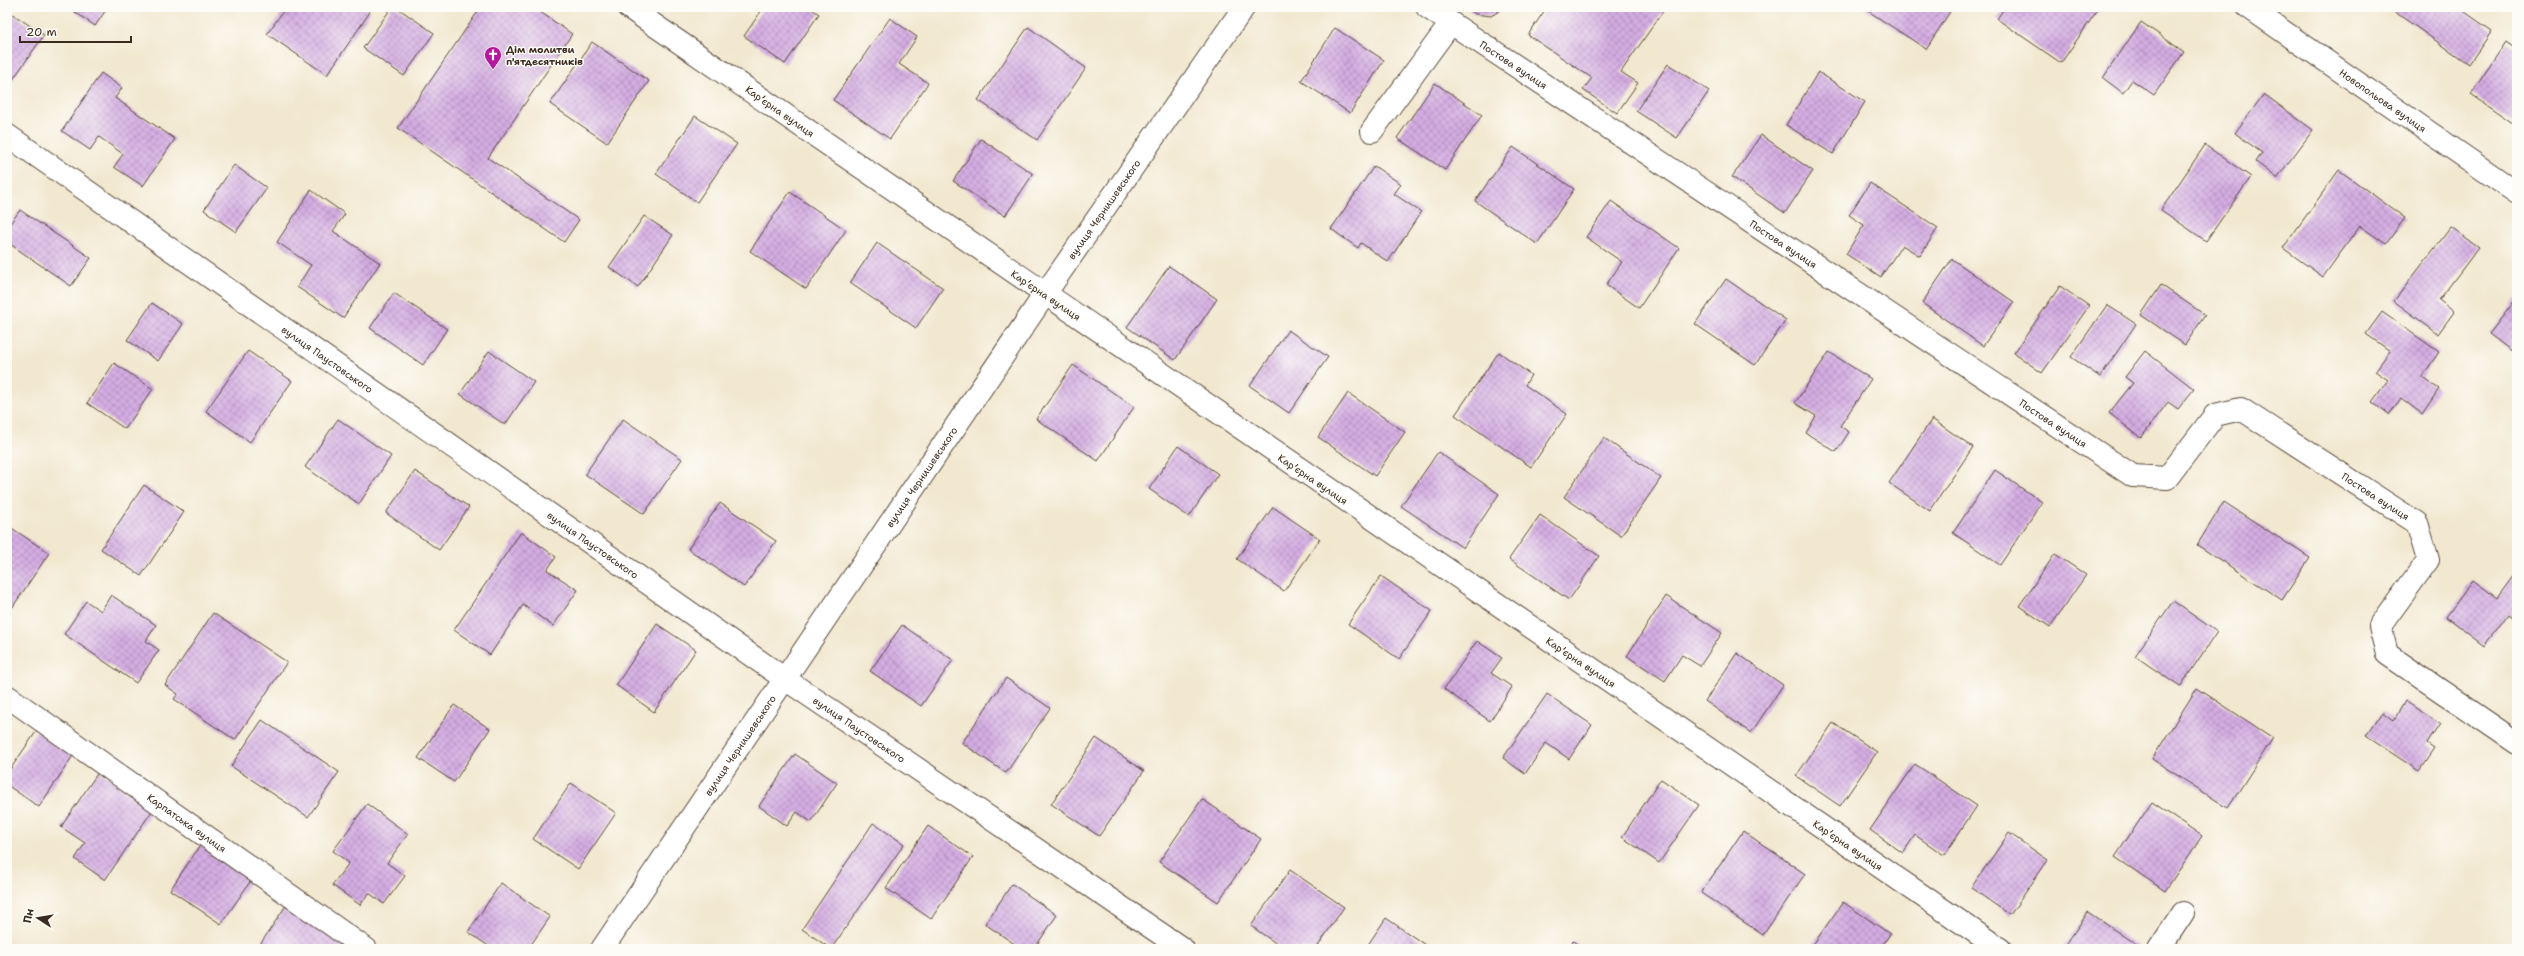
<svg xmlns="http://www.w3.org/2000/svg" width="2524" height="956" font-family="'Shantell Sans',sans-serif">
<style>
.building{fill:url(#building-cross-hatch)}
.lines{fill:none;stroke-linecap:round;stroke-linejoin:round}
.minor-casing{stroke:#564639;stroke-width:24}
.minor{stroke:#fff;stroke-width:22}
.labels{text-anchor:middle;stroke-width:3;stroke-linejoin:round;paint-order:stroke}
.poi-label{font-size:10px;font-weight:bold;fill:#3b2a1e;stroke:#fdfcf7;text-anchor:start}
.street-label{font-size:10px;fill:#3b2a1e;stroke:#fdfcf7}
</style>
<defs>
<pattern id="building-cross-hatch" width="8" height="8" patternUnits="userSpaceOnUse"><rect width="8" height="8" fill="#d4ade3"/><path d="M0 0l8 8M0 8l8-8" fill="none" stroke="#ad8db7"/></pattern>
</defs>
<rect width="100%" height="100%" fill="#fdfcf7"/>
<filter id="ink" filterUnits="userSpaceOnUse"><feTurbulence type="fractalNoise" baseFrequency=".025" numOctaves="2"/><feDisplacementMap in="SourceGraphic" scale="8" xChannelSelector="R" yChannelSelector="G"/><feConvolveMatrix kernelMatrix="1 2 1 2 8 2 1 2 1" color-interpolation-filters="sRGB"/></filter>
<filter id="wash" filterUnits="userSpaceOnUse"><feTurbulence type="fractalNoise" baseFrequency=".012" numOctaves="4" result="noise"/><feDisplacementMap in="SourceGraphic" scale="16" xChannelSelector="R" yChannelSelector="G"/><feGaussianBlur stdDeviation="0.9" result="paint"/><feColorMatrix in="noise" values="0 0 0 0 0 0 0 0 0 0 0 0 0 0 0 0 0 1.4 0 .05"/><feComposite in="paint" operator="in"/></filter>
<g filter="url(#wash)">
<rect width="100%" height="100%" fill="#f2e8d0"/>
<g id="blocks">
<path class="building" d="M68,7H108L95,26Z
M286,7H363L370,12L327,75L267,34Z
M392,7H396L434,33L404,76L363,48Z
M481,7H533L572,34L488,158L579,220L564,242L398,128Z
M764,7H809L819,14L785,64L744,36Z
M1465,7H1506L1491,16L1475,14Z
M1547,7H1666L1621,72L1638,83L1617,113L1583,90L1592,78L1528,35Z
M1862,7H1953L1926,49Z
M2005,7H2097L2099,8L2061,63L1997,19Z
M2394,7H2458L2492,31L2469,64L2392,10Z
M11,13L44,35L9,85L7,84V19Z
M890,18L917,37L899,64L928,83L890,139L833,100Z
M2141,22L2184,52L2154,95L2132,80L2123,93L2103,78Z
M1028,27L1086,68L1037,140L978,100Z
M1335,28L1384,60L1350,113L1301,81Z
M592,42L649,81L607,143L550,104Z
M2506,42L2517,50V126L2471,94Z
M1668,64L1709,91L1677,138L1636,111Z
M1818,72L1865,102L1833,154L1786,125Z
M101,73L122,88L115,98L175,139L143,186L114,167L123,154L99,137L90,150L62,131Z
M1435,83L1482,115L1445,170L1397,138Z
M2264,94L2313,130L2277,178L2256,162L2262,153L2235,133Z
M695,116L737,144L697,202L656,174Z
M1761,135L1813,171L1785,213L1732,177Z
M981,139L1033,174L1005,216L953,181Z
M2205,145L2251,177L2206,241L2161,210Z
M1513,147L1574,189L1537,244L1475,201Z
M234,165L267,188L236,232L204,210Z
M1374,166L1401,184L1394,194L1421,212L1388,262L1361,243L1358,248L1331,229Z
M2339,170L2405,218L2386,244L2360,226L2323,277L2283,248Z
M1870,183L1938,228L1920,256L1902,245L1881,277L1846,254L1864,225L1849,215Z
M311,190L345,214L333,231L380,263L343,318L297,287L311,265L277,242Z
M790,192L846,230L806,289L750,251Z
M1611,201L1679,248L1639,308L1606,285L1622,262L1586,237Z
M20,210L91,258L71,286L7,242V228Z
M644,216L673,235L638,287L609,267Z
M2451,227L2479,247L2439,300L2454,312L2438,334L2394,301Z
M877,243L943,288L916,328L850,283Z
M1952,259L2014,302L1983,346L1922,303Z
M1169,266L1217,299L1175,360L1127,327Z
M1726,279L1786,320L1755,365L1695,324Z
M2161,285L2205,315L2185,345L2141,315Z
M2060,286L2089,306L2042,373L2014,353Z
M394,293L447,329L423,365L370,328Z
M2517,298V355L2489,334Z
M152,303L183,324L158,361L127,340Z
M2107,305L2136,324L2100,377L2071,357Z
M2382,312L2439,352L2422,377L2439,389L2422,414L2401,398L2389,415L2372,402L2388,380L2375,371L2390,351L2366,334Z
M1288,330L1328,357L1289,413L1250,386Z
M248,351L292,381L250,442L206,411Z
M489,351L534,382L505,425L460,394Z
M2145,351L2194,389L2178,409L2168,402L2141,438L2109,413L2133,383L2125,377Z
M1499,352L1531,375L1525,385L1567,414L1531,467L1455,415Z
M1829,352L1871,379L1840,426L1849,432L1836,452L1806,433L1816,416L1795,403Z
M114,363L153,389L125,429L87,403Z
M1073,365L1134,407L1098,461L1036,419Z
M1348,393L1405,432L1375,476L1318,437Z
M338,419L391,456L359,504L305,467Z
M623,419L682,459L644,514L585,474Z
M1932,419L1973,447L1930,511L1889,483Z
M1604,438L1661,478L1621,536L1564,497Z
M1178,446L1218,474L1189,517L1149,489Z
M1438,452L1499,494L1463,548L1401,506Z
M1995,470L2042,502L2000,565L1953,533Z
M415,471L469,507L439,550L386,513Z
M144,485L184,512L141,576L101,549Z
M2224,502L2310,558L2282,600L2197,545Z
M720,503L776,541L744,587L688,549Z
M1273,507L1320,539L1284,591L1237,559Z
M1540,515L1599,556L1569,600L1509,559Z
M7,525L49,553L10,611L7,609Z
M521,532L556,557L547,570L578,590L553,626L523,605L490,655L454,630Z
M2055,554L2086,575L2050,627L2019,606Z
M2514,575L2517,577V621L2508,614L2484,646L2446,617L2473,580L2497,598Z
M1381,576L1432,611L1399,659L1348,624Z
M111,595L156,625L146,641L159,650L136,683L64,634L86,601L101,611Z
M1666,596L1722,633L1700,666L1682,655L1665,681L1627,656Z
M2173,601L2217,632L2180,687L2135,656Z
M213,613L287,662L235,740L174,699L178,694L165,685Z
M657,624L696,650L654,712L616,685Z
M902,625L953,660L921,706L870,671Z
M1477,641L1502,658L1491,673L1512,687L1490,721L1444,689Z
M1737,653L1783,685L1751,733L1705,701Z
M1006,678L1050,708L1006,773L962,743Z
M2197,688L2273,738L2228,808L2152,759Z
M1547,694L1592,725L1569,759L1546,743L1525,774L1503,758Z
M2405,701L2440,724L2427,744L2434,749L2419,771L2366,736L2382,712L2394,720Z
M454,705L490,729L454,782L418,758Z
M262,720L339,772L308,817L231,766Z
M1833,723L1877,752L1840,806L1796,776Z
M40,726L76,751L39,807L7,785V774Z
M1096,738L1144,771L1099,836L1051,804Z
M795,754L837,783L811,822L797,812L787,826L759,806Z
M1915,764L1977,806L1944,855L1915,835L1903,853L1870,830Z
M99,771L154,808L105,880L75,859L85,843L61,827Z
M1661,779L1699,805L1659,863L1622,837Z
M571,783L616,813L578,869L533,839Z
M1202,799L1261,839L1218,902L1159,862Z
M2152,802L2202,836L2165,891L2115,857Z
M367,804L408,834L387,863L405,876L384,904L369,893L360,905L332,885L349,863L333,851Z
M873,823L904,844L831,949L802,929Z
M928,826L973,857L931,919L886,888Z
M1743,831L1805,874L1763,935L1701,893Z
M2009,833L2048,860L2010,915L1971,888Z
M201,844L252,879L221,924L170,890Z
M1290,870L1344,907L1316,949H1284L1251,926Z
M501,883L550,917L528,949H493L468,932Z
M1012,884L1057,915L1034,949H1022L985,924Z
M1843,902L1890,934L1880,949H1810Z
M287,904L346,945L343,949H264L259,946Z
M2088,912L2138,946L2136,949H2063Z
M1386,918L1431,949H1365Z
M1573,941L1584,949H1568Z"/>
</g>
</g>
<g filter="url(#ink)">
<use href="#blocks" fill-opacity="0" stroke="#564639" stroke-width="1"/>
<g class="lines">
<defs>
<g id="minor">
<path d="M628,7L2000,949"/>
<path id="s1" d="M1427,7L2133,476L2167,478L2215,415L2241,409L2417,523L2428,560L2380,626L2387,654L2517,743"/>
<path id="s2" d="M2248,7L2517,193"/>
<path d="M1372,131L1451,23"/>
<path id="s3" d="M7,135L785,679L1183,949"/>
<path id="s4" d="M7,696L366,949"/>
<path id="s5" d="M602,949L1045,294L1244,7"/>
<path d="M2159,949L2183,913"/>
</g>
</defs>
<use href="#minor" class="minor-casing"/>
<use href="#minor" class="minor"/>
</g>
</g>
<defs>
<symbol id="church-pin" viewBox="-11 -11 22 30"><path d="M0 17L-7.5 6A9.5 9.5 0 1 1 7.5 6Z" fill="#b5179e" stroke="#fdfcf7"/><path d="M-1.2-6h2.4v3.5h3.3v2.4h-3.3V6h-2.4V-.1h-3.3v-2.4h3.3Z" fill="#fff"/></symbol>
</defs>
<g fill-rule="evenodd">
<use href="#church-pin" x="483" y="45" width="20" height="27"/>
</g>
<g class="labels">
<g class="poi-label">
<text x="506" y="53">Дім молитви<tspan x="506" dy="12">п'ятдесятників</tspan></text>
</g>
<g class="street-label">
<text dy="4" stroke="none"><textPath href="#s1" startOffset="104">Постова вулиця</textPath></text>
<text dy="4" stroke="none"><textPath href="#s2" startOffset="164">Новопольова вулиця</textPath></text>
<text transform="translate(780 111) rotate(35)" y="4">Карʼєрна вулиця</text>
<text dy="4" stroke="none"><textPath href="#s5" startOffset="894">вулиця Чернишевського</textPath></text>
<text dy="4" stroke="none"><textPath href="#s1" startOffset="428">Постова вулиця</textPath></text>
<text transform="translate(1046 295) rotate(34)" y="4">Карʼєрна вулиця</text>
<text dy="4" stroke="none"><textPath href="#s3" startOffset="391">вулиця Паустовського</textPath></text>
<text dy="4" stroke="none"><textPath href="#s1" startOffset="752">Постова вулиця</textPath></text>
<text dy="4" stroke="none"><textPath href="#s5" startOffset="570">вулиця Чернишевського</textPath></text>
<text transform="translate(1313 479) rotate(34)" y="4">Карʼєрна вулиця</text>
<text dy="4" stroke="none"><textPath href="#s1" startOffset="1148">Постова вулиця</textPath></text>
<text dy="4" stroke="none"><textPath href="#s3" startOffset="715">вулиця Паустовського</textPath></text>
<text transform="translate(1581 662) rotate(34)" y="4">Карʼєрна вулиця</text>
<text dy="4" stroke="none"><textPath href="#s3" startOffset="1039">вулиця Паустовського</textPath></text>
<text dy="4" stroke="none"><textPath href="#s5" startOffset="246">вулиця Чернишевського</textPath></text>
<text dy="4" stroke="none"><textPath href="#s4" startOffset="220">Карпатська вулиця</textPath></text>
<text transform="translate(1848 845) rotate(34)" y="4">Карʼєрна вулиця</text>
</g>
</g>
<rect width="2524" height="956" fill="none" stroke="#fdfcf7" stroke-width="24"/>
<g transform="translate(38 918) rotate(282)" stroke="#fdfcf7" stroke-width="3" paint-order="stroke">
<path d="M0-3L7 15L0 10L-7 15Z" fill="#3b2a1e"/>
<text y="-6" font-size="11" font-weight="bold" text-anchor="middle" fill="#3b2a1e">Пн</text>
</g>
<path d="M20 36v6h111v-6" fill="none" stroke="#3b2a1e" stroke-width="2"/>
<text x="26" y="36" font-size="12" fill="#3b2a1e" stroke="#fdfcf7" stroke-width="3" paint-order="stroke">20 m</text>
</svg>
